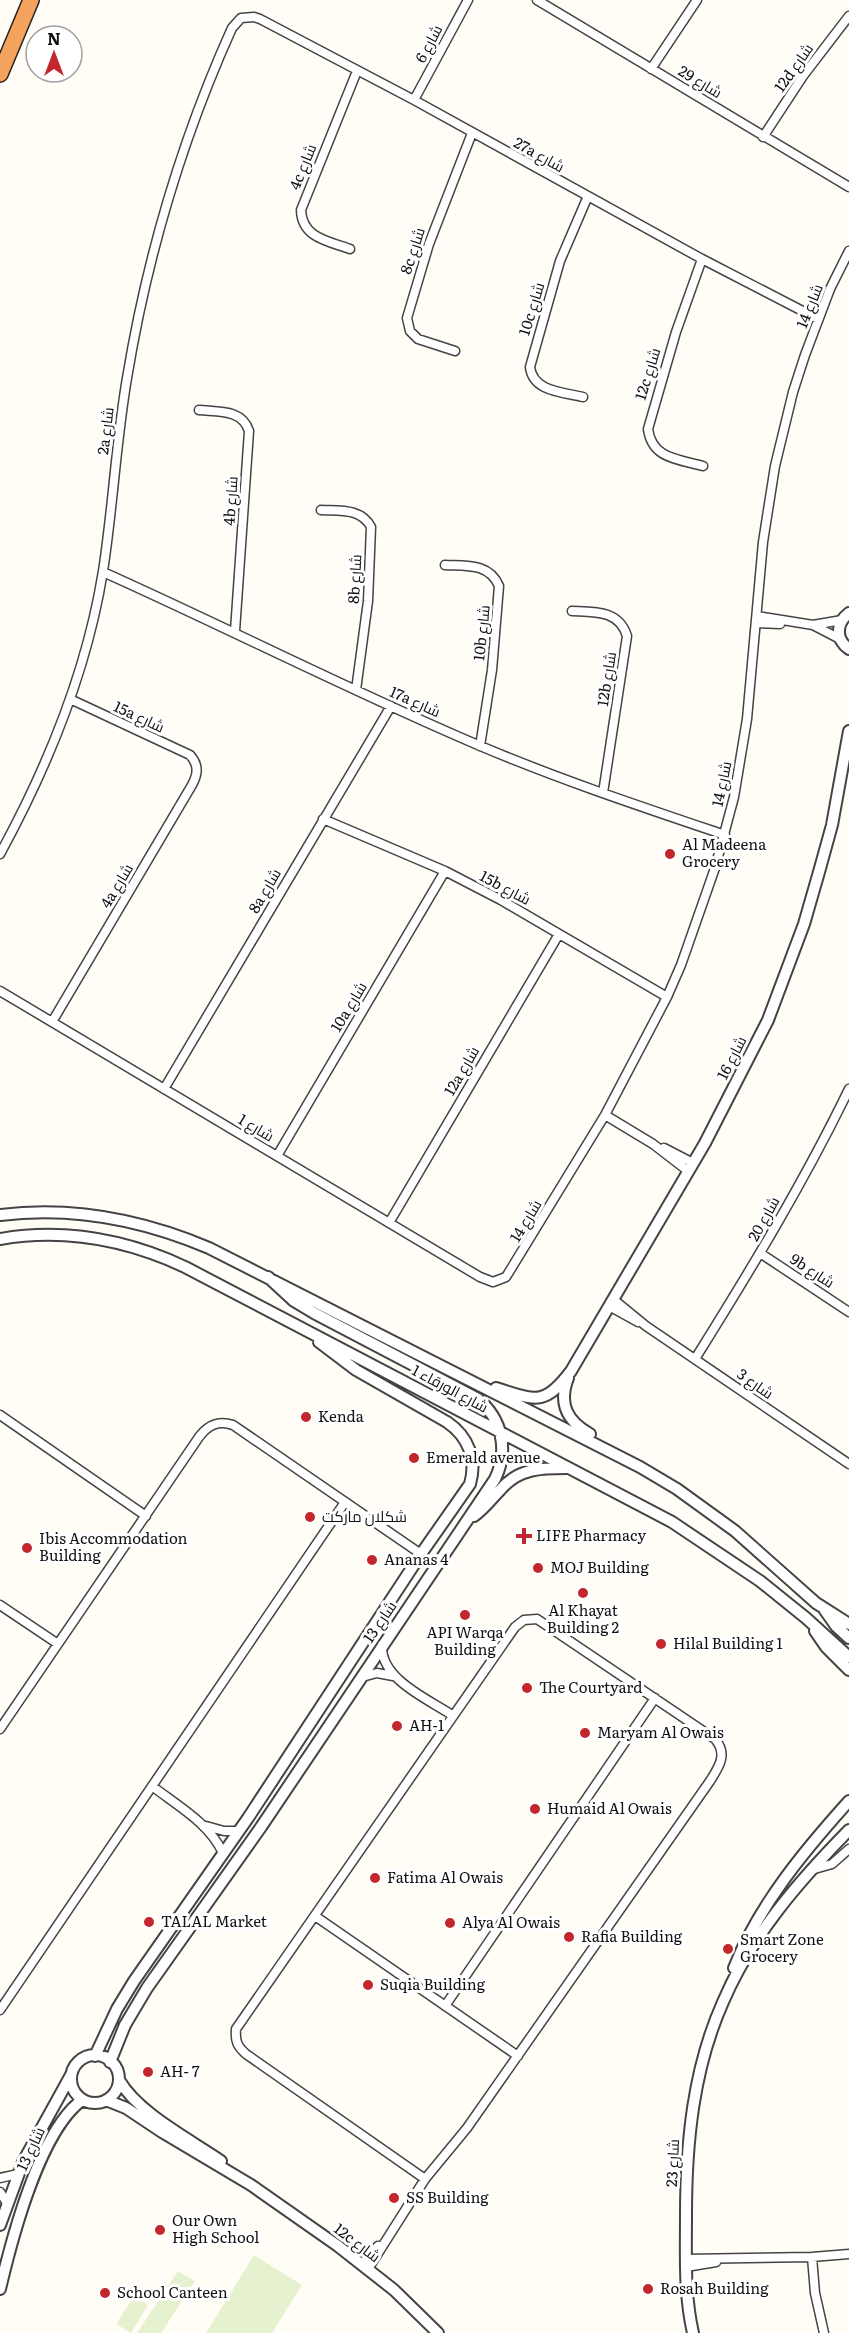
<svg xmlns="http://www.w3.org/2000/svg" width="849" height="2333" font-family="Literata,Cairo,serif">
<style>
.pitch{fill:#e6f2cf}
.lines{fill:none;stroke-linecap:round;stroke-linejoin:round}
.minor-casing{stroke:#444;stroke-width:11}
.tertiary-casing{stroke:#444;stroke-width:14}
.motorway-casing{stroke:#222;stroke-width:18}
.minor{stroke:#fff;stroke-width:8}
.tertiary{stroke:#fff;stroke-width:10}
.motorway{stroke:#f5a25d;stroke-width:15}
.poi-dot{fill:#c4262e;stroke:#fff;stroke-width:2}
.labels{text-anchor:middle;stroke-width:6;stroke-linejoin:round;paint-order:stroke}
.street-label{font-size:15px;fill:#111;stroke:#fff}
.poi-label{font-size:15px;fill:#111;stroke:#fff;text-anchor:start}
</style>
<rect width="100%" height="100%" fill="#fffdf5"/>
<path class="pitch" d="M254,2255L302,2285L272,2333H206Z
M178,2271L195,2281L161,2333H137Z
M134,2296L148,2305L131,2333L116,2324Z"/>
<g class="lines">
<defs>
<path id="minor" d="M537,0L849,187
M651,69L697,0
M414,100L468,0
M763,137L803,76L849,16
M350,249C328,241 302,238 301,210L357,71
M702,259L676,332L648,429C652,459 678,459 703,466
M455,351L418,339L410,331L407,318L429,244L472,133
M583,397C563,392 533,392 530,367L560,261L588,196
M199,410C218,412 242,409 249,431L235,631
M321,510C340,511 361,508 371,527L368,601L356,690
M445,565C467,566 489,563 499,586L492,670L480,746
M103,572C228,628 351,691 478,745C558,779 642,807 725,835
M572,611C595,612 619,610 627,636L603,793
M757,616L813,625L842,620
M756,623L780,624
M813,625L840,639
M323,819L445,871L501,900L667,997
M0,854C48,766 87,671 103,571C113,507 116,442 127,378C147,257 182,139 232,28L241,18L254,17L260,19L414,100L702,259L818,319
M0,991L480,1277L493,1282L506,1277L605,1115L667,997L681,965L715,868L734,797L747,719L763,542L775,466L793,392L805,355L830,289L849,251
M52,1022L192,785C198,774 199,765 190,755L70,699
M164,1089L391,706
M605,1115L653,1144L688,1171
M664,1148L693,1163
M277,1156L445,871
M389,1223L559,934
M760,1253L849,1312
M613,1299L646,1326L849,1464
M609,1306L638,1322
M695,1359C750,1271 804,1182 849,1089
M0,1415L146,1516
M0,1605L58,1644
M382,1645C380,1679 428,1699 452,1715
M362,1677L377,1673L393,1676
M0,1729L199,1437C208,1425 218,1420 233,1425L421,1554
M152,1786C178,1806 209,1823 223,1853
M206,1826L224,1831H238
M811,1870L832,1864L849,1849
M315,1916L518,2056
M445,2006L655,1698
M0,2010L345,1502
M0,2178L18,2174
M0,2192L7,2203
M812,2257L815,2293L824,2333
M686,2259L812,2257L849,2254
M362,2264L378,2246
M686,2267L716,2262
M368,2269L425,2179L467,2128L710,1781C719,1767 728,1754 715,1739L537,1619L524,1620L515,1627L236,2029C235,2041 237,2046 246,2054L425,2179"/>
<path id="tertiary" d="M849,613C836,623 835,639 849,649
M0,1215C72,1206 143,1220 209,1248L640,1467L677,1489L735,1531L816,1603L849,1624
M0,1239C64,1228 127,1240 185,1267L672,1522L760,1581L806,1618L849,1657
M568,1378C558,1404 567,1421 590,1434
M496,1388C535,1400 544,1407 571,1371L705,1143L768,1020L804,924L819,872L832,825L849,731
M474,1516C485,1508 492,1498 501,1489C519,1468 542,1468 567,1468
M824,1609L836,1626L849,1638
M815,1631L826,1647L849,1670
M734,1968C759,1905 804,1851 849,1801
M71 2079a24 24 0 1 1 48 0a24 24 0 1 1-48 0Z
M95,2056L117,2009L134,1981L248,1818L421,1554L470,1484C477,1460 469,1437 447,1422L356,1370L319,1342
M110,2062L125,2025L147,1988L261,1827L495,1479C509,1450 502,1419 478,1399L314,1313L294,1301L268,1277
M119,2080C138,2113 189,2139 221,2161
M106,2100L126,2108L162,2132L251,2185L338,2246L394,2290L438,2333
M0,2225L23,2162L71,2075
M0,2289C12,2238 40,2131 82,2100
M693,2333C684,2294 686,2254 686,2215C686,2143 693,2069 723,2002C751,1936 799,1881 849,1830"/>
<path id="motorway" d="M0,74L31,0"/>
</defs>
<use href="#minor" class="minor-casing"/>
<use href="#tertiary" class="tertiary-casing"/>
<use href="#motorway" class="motorway-casing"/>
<use href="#minor" class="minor"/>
<use href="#tertiary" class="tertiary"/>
<use href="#motorway" class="motorway"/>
</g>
<g class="poi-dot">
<circle cx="670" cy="854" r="6"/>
<circle cx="306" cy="1417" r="6"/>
<circle cx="414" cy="1458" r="6"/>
<circle cx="310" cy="1517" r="6"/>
<path d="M521 1527h6v6h6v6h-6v6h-6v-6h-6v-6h6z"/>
<circle cx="27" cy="1548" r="6"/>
<circle cx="372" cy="1560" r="6"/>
<circle cx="538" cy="1568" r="6"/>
<circle cx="583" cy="1593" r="6"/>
<circle cx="465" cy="1615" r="6"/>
<circle cx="661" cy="1644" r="6"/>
<circle cx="527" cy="1688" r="6"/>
<circle cx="397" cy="1726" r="6"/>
<circle cx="585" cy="1733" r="6"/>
<circle cx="535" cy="1809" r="6"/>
<circle cx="375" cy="1878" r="6"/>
<circle cx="149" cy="1922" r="6"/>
<circle cx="450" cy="1923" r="6"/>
<circle cx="569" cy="1937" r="6"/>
<circle cx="728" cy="1949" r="6"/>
<circle cx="368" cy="1985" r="6"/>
<circle cx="148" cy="2072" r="6"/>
<circle cx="394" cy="2198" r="6"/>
<circle cx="160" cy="2230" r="6"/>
<circle cx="648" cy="2289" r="6"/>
<circle cx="105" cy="2293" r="6"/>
</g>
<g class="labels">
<g class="street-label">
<text transform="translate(429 44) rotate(-62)" y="5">شارع 6</text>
<text transform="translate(794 68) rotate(-55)" y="5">12d شارع</text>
<text transform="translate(700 82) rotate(31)" y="5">شارع 29</text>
<text transform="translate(539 155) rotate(29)" y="5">27a شارع</text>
<text transform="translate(303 167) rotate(-68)" y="5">4c شارع</text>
<text transform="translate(413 251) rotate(-72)" y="5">8c شارع</text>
<text transform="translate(810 306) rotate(-68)" y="5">شارع 14</text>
<text transform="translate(532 309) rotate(-73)" y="5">10c شارع</text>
<text transform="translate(648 374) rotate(-73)" y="5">12c شارع</text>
<text transform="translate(106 431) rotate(-83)" y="5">2a شارع</text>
<text transform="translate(231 501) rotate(-86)" y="5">4b شارع</text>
<text transform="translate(355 579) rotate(-87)" y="5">8b شارع</text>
<text transform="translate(482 633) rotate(-84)" y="5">10b شارع</text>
<text transform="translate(607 679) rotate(-81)" y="5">12b شارع</text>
<text transform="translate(415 702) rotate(24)" y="5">17a شارع</text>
<text transform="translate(139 717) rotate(25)" y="5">15a شارع</text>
<text transform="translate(722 784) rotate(-78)" y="5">شارع 14</text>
<text transform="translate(117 886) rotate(-59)" y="5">4a شارع</text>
<text transform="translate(505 888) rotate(28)" y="5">15b شارع</text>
<text transform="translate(265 891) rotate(-60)" y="5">8a شارع</text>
<text transform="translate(349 1007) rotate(-59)" y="5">10a شارع</text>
<text transform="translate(732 1058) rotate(-63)" y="5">شارع 16</text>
<text transform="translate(462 1071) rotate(-60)" y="5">12a شارع</text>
<text transform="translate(256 1128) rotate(31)" y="5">شارع 1</text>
<text transform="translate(764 1219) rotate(-61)" y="5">شارع 20</text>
<text transform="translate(526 1221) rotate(-59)" y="5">شارع 14</text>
<text transform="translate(812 1271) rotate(33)" y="5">9b شارع</text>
<text transform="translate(755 1384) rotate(35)" y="5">شارع 3</text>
<text transform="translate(450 1389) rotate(28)" y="5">شارع الورقاء 1</text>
<text transform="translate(380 1622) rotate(-56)" y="5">شارع 13</text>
<text transform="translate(31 2149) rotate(-65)" y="5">شارع 13</text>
<text transform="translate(673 2163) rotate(-87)" y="5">شارع 23</text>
<text transform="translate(357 2243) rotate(37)" y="5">12c شارع</text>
</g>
<g class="poi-label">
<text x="682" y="850">Al Madeena<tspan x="682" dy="17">Grocery</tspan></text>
<text x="318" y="1422">Kenda</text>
<text x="426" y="1463">Emerald avenue</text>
<text x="322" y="1522">شكلان ماركت</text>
<text x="536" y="1541">LIFE Pharmacy</text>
<text x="39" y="1544">Ibis Accommodation<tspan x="39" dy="17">Building</tspan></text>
<text x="384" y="1565">Ananas 4</text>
<text x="550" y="1573">MOJ Building</text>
<text x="583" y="1616" text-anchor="middle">Al Khayat<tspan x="583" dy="17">Building 2</tspan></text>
<text x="465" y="1638" text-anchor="middle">API Warqa<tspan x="465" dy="17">Building</tspan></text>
<text x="673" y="1649">Hilal Building 1</text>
<text x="539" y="1693">The Courtyard</text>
<text x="409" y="1731">AH-1</text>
<text x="597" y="1738">Maryam Al Owais</text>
<text x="547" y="1814">Humaid Al Owais</text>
<text x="387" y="1883">Fatima Al Owais</text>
<text x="161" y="1927">TALAL Market</text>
<text x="462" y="1928">Alya Al Owais</text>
<text x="581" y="1942">Rafia Building</text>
<text x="740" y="1945">Smart Zone<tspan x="740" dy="17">Grocery</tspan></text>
<text x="380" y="1990">Suqia Building</text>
<text x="160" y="2077">AH- 7</text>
<text x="406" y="2203">SS Building</text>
<text x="172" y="2226">Our Own<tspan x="172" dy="17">High School</tspan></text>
<text x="660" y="2294">Rosah Building</text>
<text x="117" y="2298">School Canteen</text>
</g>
</g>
<g transform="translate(54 54)"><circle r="28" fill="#ffffff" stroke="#a0a0a0" stroke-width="1.5"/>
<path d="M0-4.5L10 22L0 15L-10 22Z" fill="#c4262e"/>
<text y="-9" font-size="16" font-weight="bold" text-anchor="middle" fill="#111111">N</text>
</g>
</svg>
